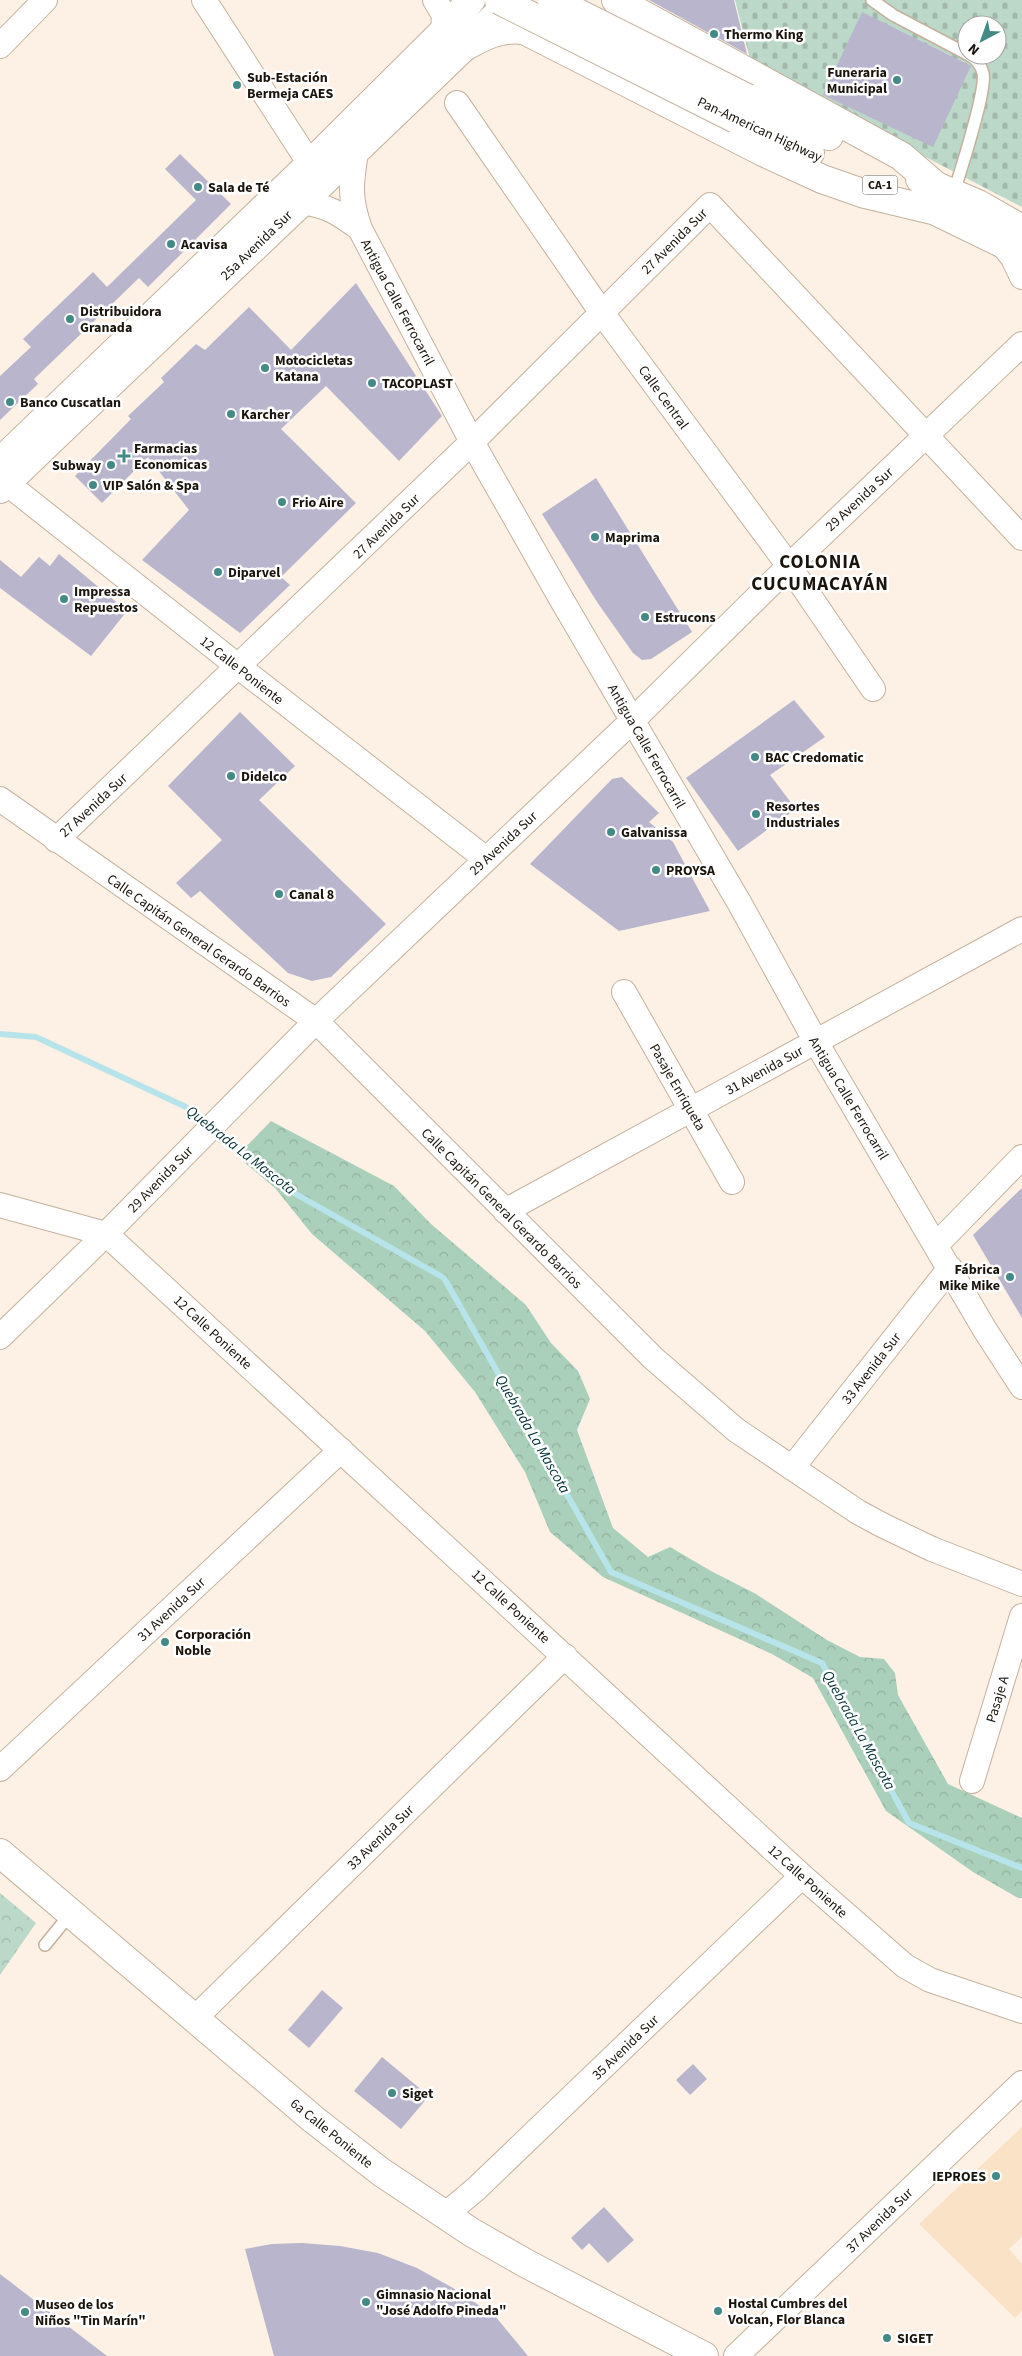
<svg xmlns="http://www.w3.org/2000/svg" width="1022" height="2356" font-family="'Source Sans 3',sans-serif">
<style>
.built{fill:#fae2c7}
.forest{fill:url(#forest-crowns)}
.cemetery{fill:url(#cemetery-stones);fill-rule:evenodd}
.park{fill:url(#park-crowns)}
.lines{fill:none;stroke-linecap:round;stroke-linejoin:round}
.stream{stroke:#b7e4eb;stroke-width:6}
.building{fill:#b8b5cd}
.service-casing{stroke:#c3b19d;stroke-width:14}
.minor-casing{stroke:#c3b19d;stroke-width:26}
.tertiary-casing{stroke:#c3b19d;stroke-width:30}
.trunk-casing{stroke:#c3b19d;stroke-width:30}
.service{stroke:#fff;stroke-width:11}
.minor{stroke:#fff;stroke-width:24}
.tertiary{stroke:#fff;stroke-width:28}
.trunk{stroke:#fff;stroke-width:28}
.trunk-bridge-casing{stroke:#c3b19d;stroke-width:30;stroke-linecap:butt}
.trunk-bridge{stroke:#fff;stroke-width:28}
.poi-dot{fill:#438a86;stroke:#fff;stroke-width:2}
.labels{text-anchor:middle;stroke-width:5;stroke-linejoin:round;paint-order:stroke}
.shield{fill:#fff;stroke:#5f5a55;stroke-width:1}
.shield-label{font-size:12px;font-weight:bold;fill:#1a140c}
.poi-label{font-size:14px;font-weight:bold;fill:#1a140c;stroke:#fff;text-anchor:start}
.street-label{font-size:14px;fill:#1a140c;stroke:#fff}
.water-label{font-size:15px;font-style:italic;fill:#053137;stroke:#fff}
.district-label{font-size:19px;font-weight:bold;letter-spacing:1px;fill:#1a140c;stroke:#fff}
</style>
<defs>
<pattern id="forest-crowns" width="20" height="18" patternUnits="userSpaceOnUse" patternTransform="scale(1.25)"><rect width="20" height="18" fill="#aacfbb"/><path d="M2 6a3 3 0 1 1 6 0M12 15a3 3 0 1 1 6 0" fill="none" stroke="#92b1a0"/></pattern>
<pattern id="cemetery-stones" width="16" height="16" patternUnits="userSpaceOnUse" patternTransform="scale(1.25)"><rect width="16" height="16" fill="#bcd8c9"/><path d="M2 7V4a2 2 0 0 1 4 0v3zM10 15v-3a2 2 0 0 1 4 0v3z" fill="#a1b8ab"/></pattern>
<pattern id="park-crowns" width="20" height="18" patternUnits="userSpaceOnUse" patternTransform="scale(1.25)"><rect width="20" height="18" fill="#bcd8c9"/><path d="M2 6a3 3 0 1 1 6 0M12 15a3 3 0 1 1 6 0" fill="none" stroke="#a1b8ab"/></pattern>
</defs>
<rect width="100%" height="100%" fill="#fdf1e5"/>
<path class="built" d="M1022,2127V2237L1009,2249L1022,2264V2311L1015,2318L919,2224Z"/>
<path class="forest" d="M271,1121L394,1186L431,1224L526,1305L551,1343L578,1371L590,1399L577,1430L613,1528L648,1557L670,1547L711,1571L756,1594L827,1640L860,1657L884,1659L895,1673L898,1695L948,1784L1022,1818V1898H1018L973,1872L886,1811L813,1678L772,1654L603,1577L550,1532L525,1472L475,1392L425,1331L312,1234L275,1188L237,1156Z"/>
<path class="cemetery" d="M735,0H1022V207L752,67ZM967,25H997V55H967Z"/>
<path class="park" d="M0,1893L36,1923L0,1975Z"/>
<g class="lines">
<path class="stream" d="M0,1034L36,1037L186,1107L207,1124
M215,1130L287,1189L444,1278L611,1572L822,1663L909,1823L1022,1868"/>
</g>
<path class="building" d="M649,0H734L747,54Z
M862,12L971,66L933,147L823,95Z
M180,154L231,204L148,287L139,278L34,379L38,384L0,420V376L31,347L23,339L93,272L107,287L196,200L165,169Z
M356,283L442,416L399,461L326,386L281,429L356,503L281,577L290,585L240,633L142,560L189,510L148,457L102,503L75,476L131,419L128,416L164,382L161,378L196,344L205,350L249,307L291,350Z
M596,478L692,632L651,659L642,660L633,653L597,602L542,514Z
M59,554L127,611L91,656L0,588V560L21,577L39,557L50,566Z
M794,700L825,737L770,775L796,809L738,851L686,778Z
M240,712L295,766L259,800L386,924L331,977L312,981L288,973L200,891L191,898L176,883L222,840L168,786Z
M622,777L659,813L649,822L673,842L710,911L619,931L530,864L612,779Z
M1022,1188V1318L973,1235Z
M322,1990L343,2008L309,2048L288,2030Z
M382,2057L429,2096L401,2129L354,2091Z
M693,2064L707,2079L690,2095L676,2080Z
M604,2207L634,2240L608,2263L589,2243L582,2250L571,2238Z
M302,2243L340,2246L378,2253L417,2268L453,2288L495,2316L528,2356H274L245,2249L272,2244Z
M0,2274L107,2356H0Z"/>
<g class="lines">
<defs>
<path id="service" d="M872,0L893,15L967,54
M954,193C960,171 987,91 983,73C981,65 976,59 969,55
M45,1945L71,1913"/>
<path id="minor" d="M204,0L310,164
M435,0L444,15L443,32
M0,46L45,0
M457,103L602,313L789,566L873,689
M356,152C351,184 349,198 360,229L472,442L563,602L740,904L816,1042L985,1330L1022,1387
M301,202C328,206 339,213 360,229
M1000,241L1013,258L1022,277
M0,478L239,667L486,859
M0,799L316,1021L653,1358L736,1430L858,1512L882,1525L932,1549L1022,1584
M56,840L472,442L710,205L1022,538
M624,992L732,1182
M0,1205L106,1234L802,1876L905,1966L930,1980L1022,2011
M505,1211L1022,929
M936,1245L1022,1157
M0,1337L106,1234L316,1021L632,721L789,566L1022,344
M792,1468L950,1268
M0,1769L341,1450
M972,1781L1022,1616
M195,2018L565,1656
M445,2215L477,2188L802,1876
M736,2356L1022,2083"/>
<path id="tertiary" d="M0,462L310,164L443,32L471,0
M0,489C170,325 344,165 512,0
M0,1853L313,2119L381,2172L471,2232L527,2264L704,2356"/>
<path id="trunk" d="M616,0L901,156L936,186
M464,47C484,36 500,27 524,30L763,152L822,179L865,194L936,211
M747,98L829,136
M736,119L810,153
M920,179L978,204L1022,229
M919,203L1022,253"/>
</defs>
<use href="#service" class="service-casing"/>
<use href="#minor" class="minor-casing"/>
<use href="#tertiary" class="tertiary-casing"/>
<use href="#trunk" class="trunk-casing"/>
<use href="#service" class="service"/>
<use href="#minor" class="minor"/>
<use href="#tertiary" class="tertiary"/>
<use href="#trunk" class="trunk"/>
<defs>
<path id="trunk-bridge" d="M499,0L736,119
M552,0L747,98"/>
</defs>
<use href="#trunk-bridge" class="trunk-bridge-casing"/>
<use href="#trunk-bridge" class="trunk-bridge"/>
</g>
<g class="poi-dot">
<circle cx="714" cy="34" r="5"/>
<circle cx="897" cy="80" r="5"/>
<circle cx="237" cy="85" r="5"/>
<circle cx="198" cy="187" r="5"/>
<circle cx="171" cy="244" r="5"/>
<circle cx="70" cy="319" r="5"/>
<circle cx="265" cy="368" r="5"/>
<circle cx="372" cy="383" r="5"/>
<circle cx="10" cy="402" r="5"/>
<circle cx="231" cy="414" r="5"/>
<path d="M121.5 448.5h5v5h5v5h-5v5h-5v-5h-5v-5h5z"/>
<circle cx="111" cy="465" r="5"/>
<circle cx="93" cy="485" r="5"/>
<circle cx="282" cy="502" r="5"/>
<circle cx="595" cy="537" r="5"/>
<circle cx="218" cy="572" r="5"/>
<circle cx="64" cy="599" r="5"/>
<circle cx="645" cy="617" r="5"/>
<circle cx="755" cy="757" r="5"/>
<circle cx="231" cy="776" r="5"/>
<circle cx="756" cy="814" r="5"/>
<circle cx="611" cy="832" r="5"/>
<circle cx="656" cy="870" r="5"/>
<circle cx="279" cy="894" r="5"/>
<circle cx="1010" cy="1277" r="5"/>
<circle cx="165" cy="1642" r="5"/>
<circle cx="392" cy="2093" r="5"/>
<circle cx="996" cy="2176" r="5"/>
<circle cx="366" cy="2302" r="5"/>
<circle cx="718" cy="2311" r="5"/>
<circle cx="25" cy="2312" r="5"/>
<circle cx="887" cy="2338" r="5"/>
</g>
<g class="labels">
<rect class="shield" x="862.5" y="175.5" width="35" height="19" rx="4"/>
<g class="shield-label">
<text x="880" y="189">CA-1</text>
</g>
<g class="poi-label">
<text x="724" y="39">Thermo King</text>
<text x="887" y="77" text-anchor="end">Funeraria<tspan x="887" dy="16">Municipal</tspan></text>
<text x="247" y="82">Sub-Estación<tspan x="247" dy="16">Bermeja CAES</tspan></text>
<text x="208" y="192">Sala de Té</text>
<text x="181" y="249">Acavisa</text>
<text x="80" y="316">Distribuidora<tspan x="80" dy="16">Granada</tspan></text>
<text x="275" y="365">Motocicletas<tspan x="275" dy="16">Katana</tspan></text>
<text x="382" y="388">TACOPLAST</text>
<text x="20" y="407">Banco Cuscatlan</text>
<text x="241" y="419">Karcher</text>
<text x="134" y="453">Farmacias<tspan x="134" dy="16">Economicas</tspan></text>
<text x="101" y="470" text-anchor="end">Subway</text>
<text x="103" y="490">VIP Salón &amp; Spa</text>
<text x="292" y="507">Frio Aire</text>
<text x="605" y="542">Maprima</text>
<text x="228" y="577">Diparvel</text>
<text x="74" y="596">Impressa<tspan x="74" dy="16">Repuestos</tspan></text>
<text x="655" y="622">Estrucons</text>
<text x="765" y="762">BAC Credomatic</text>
<text x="241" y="781">Didelco</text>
<text x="766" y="811">Resortes<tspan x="766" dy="16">Industriales</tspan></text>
<text x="621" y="837">Galvanissa</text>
<text x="666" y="875">PROYSA</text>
<text x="289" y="899">Canal 8</text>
<text x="1000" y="1274" text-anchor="end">Fábrica<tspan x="1000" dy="16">Mike Mike</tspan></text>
<text x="175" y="1639">Corporación<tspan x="175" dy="16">Noble</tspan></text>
<text x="402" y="2098">Siget</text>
<text x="986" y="2181" text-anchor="end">IEPROES</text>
<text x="376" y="2299">Gimnasio Nacional<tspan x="376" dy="16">"José Adolfo Pineda"</tspan></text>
<text x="728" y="2308">Hostal Cumbres del<tspan x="728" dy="16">Volcan, Flor Blanca</tspan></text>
<text x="35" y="2309">Museo de los<tspan x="35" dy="16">Niños "Tin Marín"</tspan></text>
<text x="897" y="2343">SIGET</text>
</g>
<g class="street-label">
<text transform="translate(760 129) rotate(25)" y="5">Pan-American Highway</text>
<text transform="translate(674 241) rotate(-45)" y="5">27 Avenida Sur</text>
<text transform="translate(256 245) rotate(-44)" y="5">25a Avenida Sur</text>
<text transform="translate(398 302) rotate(62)" y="5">Antigua Calle Ferrocarril</text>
<text transform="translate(664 397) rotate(54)" y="5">Calle Central</text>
<text transform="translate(859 499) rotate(-43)" y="5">29 Avenida Sur</text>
<text transform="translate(386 526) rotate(-44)" y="5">27 Avenida Sur</text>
<text transform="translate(242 670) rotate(38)" y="5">12 Calle Poniente</text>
<text transform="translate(647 746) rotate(60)" y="5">Antigua Calle Ferrocarril</text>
<text transform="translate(93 805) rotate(-43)" y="5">27 Avenida Sur</text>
<text transform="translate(503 843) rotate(-43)" y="5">29 Avenida Sur</text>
<text transform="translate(199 940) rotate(35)" y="5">Calle Capitán General Gerardo Barrios</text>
<text transform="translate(764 1070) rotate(-29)" y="5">31 Avenida Sur</text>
<text transform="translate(678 1087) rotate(60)" y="5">Pasaje Enriqueta</text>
<text transform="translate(849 1098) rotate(59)" y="5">Antigua Calle Ferrocarril</text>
<text transform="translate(160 1179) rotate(-46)" y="5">29 Avenida Sur</text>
<text transform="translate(502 1208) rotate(45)" y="5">Calle Capitán General Gerardo Barrios</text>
<text transform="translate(213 1332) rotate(43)" y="5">12 Calle Poniente</text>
<text transform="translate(871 1368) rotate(-52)" y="5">33 Avenida Sur</text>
<text transform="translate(511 1606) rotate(43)" y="5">12 Calle Poniente</text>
<text transform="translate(171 1609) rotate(-43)" y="5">31 Avenida Sur</text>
<text transform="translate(997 1699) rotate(-73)" y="5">Pasaje A</text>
<text transform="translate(380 1837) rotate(-44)" y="5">33 Avenida Sur</text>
<text transform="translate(808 1881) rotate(42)" y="5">12 Calle Poniente</text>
<text transform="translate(625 2047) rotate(-44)" y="5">35 Avenida Sur</text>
<text transform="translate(332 2133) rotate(39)" y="5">6a Calle Poniente</text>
<text transform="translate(879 2220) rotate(-44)" y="5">37 Avenida Sur</text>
</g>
<g class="water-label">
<text transform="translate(241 1150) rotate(38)" y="5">Quebrada La Mascota</text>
<text transform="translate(533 1434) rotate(60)" y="5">Quebrada La Mascota</text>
<text transform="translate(859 1730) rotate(61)" y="5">Quebrada La Mascota</text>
</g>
<g class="district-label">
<text x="820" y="568">COLONIA<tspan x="820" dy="22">CUCUMACAYÁN</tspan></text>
</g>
</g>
<g transform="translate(982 40) rotate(221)"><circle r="24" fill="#ffffff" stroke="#a3a19e"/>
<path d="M0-4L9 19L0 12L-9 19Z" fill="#438a86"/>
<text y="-8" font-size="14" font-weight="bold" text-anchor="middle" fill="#1a140c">N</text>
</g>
</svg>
